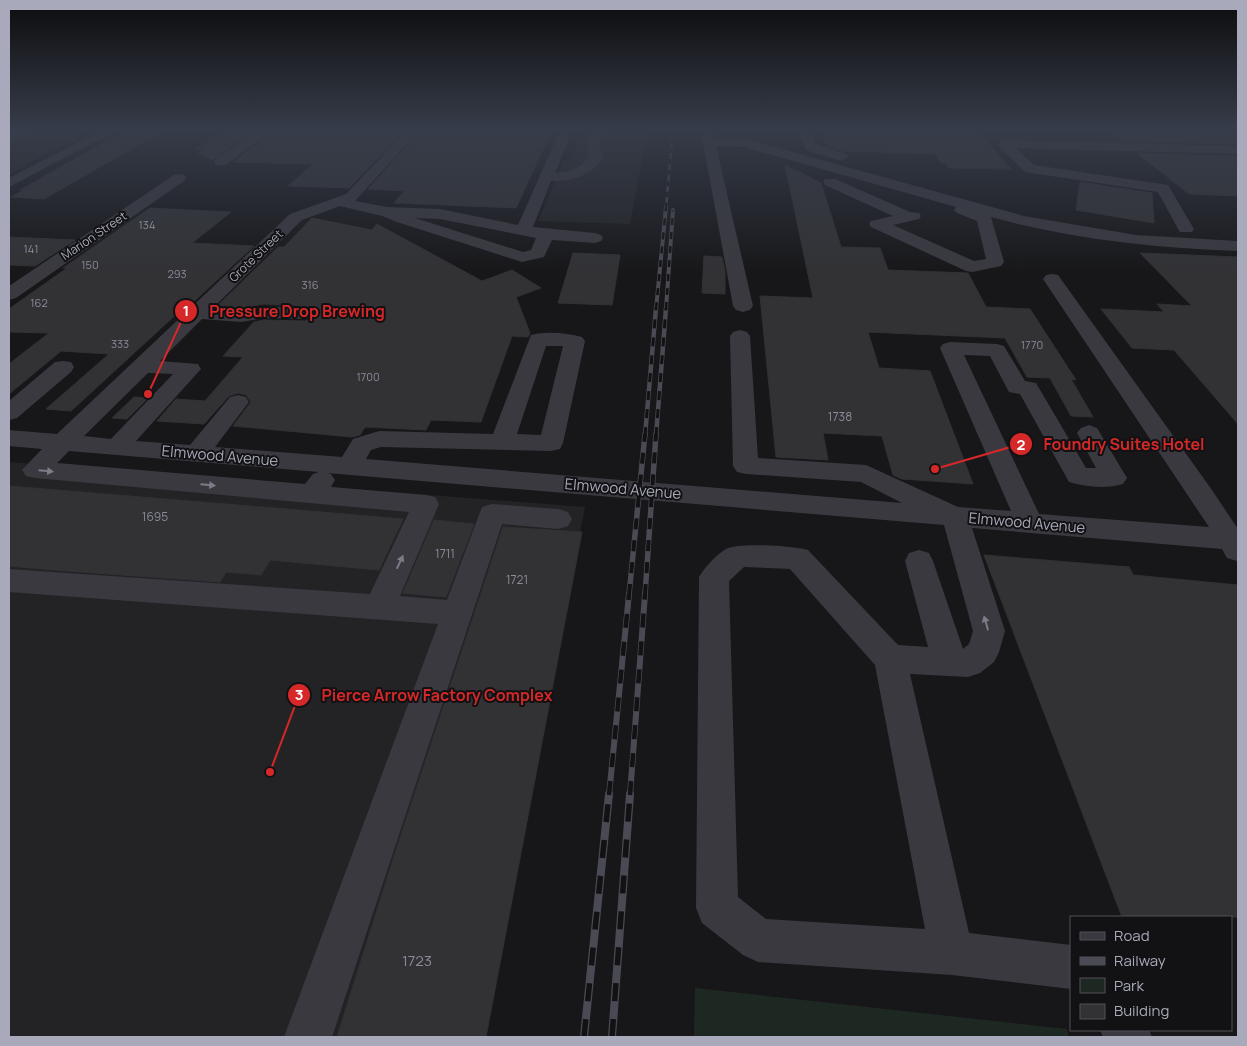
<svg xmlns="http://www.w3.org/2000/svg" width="1247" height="1046" font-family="Manrope,sans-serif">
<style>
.built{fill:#232326}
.green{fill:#1e2822}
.building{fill:#323235;stroke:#323035}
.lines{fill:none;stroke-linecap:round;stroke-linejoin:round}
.minor{fill:#3a3940;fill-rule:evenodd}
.rail-far5-casing{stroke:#4a4a54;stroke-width:2.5}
.rail-far4-casing{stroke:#4a4a54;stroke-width:4}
.rail-far3-casing{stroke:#4a4a54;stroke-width:4.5}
.rail-far2-casing{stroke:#4a4a54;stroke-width:5.5}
.rail-far1-casing{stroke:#4a4a54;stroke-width:6}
.rail-casing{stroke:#4a4a54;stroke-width:8}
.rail-far5{stroke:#121214;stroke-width:2;stroke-dasharray:5.5;stroke-linecap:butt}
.rail-far4{stroke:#121214;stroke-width:2.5;stroke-dasharray:7;stroke-linecap:butt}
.rail-far3{stroke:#121214;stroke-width:3;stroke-dasharray:9;stroke-linecap:butt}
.rail-far2{stroke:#121214;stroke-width:4;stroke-dasharray:11;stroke-linecap:butt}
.rail-far1{stroke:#121214;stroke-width:4.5;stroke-dasharray:14;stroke-linecap:butt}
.rail{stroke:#121214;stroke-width:5.5;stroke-dasharray:18;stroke-linecap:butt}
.oneway{fill:#7c7c89}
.labels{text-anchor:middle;stroke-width:4;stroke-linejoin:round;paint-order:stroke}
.far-number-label{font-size:11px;fill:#8a8b99}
.far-street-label{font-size:12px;fill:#a8a9ba;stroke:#121214}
.number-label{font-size:12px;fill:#8a8b99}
.street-label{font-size:15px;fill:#a8a9ba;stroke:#121214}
.near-number-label{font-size:15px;fill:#8a8b99}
.leader{fill:none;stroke:#d62828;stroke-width:2}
.callout-dot{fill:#d62828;stroke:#121214;stroke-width:2}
.mark-label{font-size:15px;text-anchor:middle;font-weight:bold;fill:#fff}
.callout-label{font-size:16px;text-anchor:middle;font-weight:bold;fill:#d62828;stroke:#121214;stroke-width:4;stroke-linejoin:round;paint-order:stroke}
</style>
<rect width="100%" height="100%" fill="#171719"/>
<path class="built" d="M9,128H99L29,163L9,175Z
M583,128H648L630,224L538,221L563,162L570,161Z
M9,462L585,507L479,1037H9Z"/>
<path class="green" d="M695,988L1067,1029L1069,1037H694Z"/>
<path class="building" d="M130,128H168L44,199L11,197L24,190H20Z
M229,128L256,129L213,160L198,153L204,149H196Z
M284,128H407L349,188L288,186L313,164L233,162L275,130Z
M423,128H488L486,130L530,132L532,130H552L516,208L394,203L404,191L368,189Z
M821,128H975L1011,169L949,168L946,163H941L935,154L843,151L827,146Z
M1105,128H1238V144L1122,141Z
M1137,153L1238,156V196L1189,194Z
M785,165L821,183L841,247L880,248L888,270L968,273L986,307L1030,309L1076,380L1071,379L1093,417L1071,416L1050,378L1027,377L1005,338L868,332L879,368L930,371L973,484L902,479L893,475L882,436L823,433L828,460L776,457L760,296L813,298Z
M1080,182L1152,193L1154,223L1076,210Z
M150,208L231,212L192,243L254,246L189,306H186L170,320L71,411L46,409L109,354L61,351L9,394V364L49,333L9,332V309L67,268H63Z
M312,218L372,230L377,224L482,281L512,270L541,288L516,297L530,333L528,337L512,336L481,422L431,420L426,430L365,427L360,435L352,437L233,426L251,402L246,395L238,393L229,396L204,424L157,421L176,399L205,401L243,357L223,356L254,322L264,320L305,321L314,318L317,313L312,307L264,304L241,308L217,306L278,247H284Z
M9,237L75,240L35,266L9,265Z
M573,253L620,255L612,305L558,303Z
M1140,253L1238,257V424L1174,350L1132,348L1101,309L1164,312L1157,304L1192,306Z
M704,256L722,257L725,271V294L702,293Z
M134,397L148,398L127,419L112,418Z
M9,486L286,509L403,519L379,570L270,560L261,575L226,572L220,582L66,571L9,566Z
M434,520L474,524L446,597L403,593Z
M503,527L582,532L486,1037H337L394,856Z
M984,555L1129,567L1133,575L1238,585V917H1122Z"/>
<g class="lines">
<path class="minor" d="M23,128H38L36,131L9,142V134Z
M106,128H121L9,187V178Z
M261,128H274L226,165H216L214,162L216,159Z
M409,128H421L355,201L387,207L440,209L518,225L561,128H573L555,173C570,172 579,169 589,157L587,144L592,128H604L599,144L603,158L601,161C587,177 572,181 551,181L533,227L595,233L601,235L603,238L601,241L595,243L552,240L544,257L522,262L397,222L382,216L340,206L302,220L213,308L241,310L264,306L312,309L315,313L312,317L305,319L264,318L241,322L202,319L160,361L198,364L201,369L136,441L190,445L230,397L238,395L246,397L249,402L215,447L342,457L353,439L379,431L493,434L531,335C546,331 567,333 582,337L585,341L563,443L560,449L551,451L381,447L371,450L366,459L902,503L861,482L746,474L737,472L733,466L730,336L733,332L740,330L747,332L750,336L758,458L866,465L958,507L1011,511L940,348L943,344L950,342L997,344L1004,346L1025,381L1036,383L1086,468H1096L1077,433L1081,428L1089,425L1097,428L1127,478L1123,484C1107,489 1085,487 1069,482L1020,394L1009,392L990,356L964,355L1039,514L1209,527L1043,279L1046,275L1052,274L1058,275L1212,490L1238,529L1237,561L1227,558L1222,549L972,528L1005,631L999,652L994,662L980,673L968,677L910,674L969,933L1071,945V989L952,975L758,962L743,955L702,923L696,908L699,577C705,567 716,555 726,549C738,542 795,546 808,550L898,645L928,647L905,561L909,553L919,550L929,553L933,561L963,649L969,644L973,631L944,525L327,473L331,474L335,480L331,487L426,495L435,497L439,504L400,596L447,600L482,507L492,504L558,509L568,512L572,519L568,526L558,529L502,524L332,1037H284L438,624L9,592V569L370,594L409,512L35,478L26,476L22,470L42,449L9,446V430L57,434L290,214L346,194ZM415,218L440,219L536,238L531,250L523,252ZM546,346H563L541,435L517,434ZM148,373L173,374L111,439L84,436ZM69,451L319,472L313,474L305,484L57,463ZM744,567L790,569L875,665L925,929L766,919L738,897L729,581Z
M702,128H714L715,138L749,140L1024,216L1136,235L1238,241V251C1155,248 1071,239 991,217L1004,262L1001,266L972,272L966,271L871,227L869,224L871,221L893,216L825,185L823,182L825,179H835L910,212L919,213L921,216L919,219L893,225L974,261L986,259L977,221L957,213L954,210L956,207L744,147L716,146L753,306L750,310L743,312L736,310L733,306L703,142Z
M795,128H807L816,144L846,154L848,157L841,161L806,150Z
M1003,140L1238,146V154L1015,148L1034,165L1168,185L1194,229L1192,232H1180L1178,229L1158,192L1025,172L997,144Z
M179,174L184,175L186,178L184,181L16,298L9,300V286L174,175Z
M63,361L71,362L74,367L71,372L17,418L9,420V401L55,362Z
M1100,1030H1149L1152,1037H1103Z"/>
<defs>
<path id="rail-far5" d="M666,208L673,128"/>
<path id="rail-far4" d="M656,309L666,207
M666,309L673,210"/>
<path id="rail-far3" d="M645,436L656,308
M656,436L666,308"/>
<path id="rail-far2" d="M629,595L645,434
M645,595L656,434"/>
<path id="rail-far1" d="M609,795L629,594
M630,795L645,594"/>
<path id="rail" d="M584,1037L609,794
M612,1037L630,794"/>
</defs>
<use href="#rail-far5" class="rail-far5-casing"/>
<use href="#rail-far4" class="rail-far4-casing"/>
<use href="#rail-far3" class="rail-far3-casing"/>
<use href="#rail-far2" class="rail-far2-casing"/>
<use href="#rail-far1" class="rail-far1-casing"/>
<use href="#rail" class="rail-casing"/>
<use href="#rail-far5" class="rail-far5"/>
<use href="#rail-far4" class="rail-far4"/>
<use href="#rail-far3" class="rail-far3"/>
<use href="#rail-far2" class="rail-far2"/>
<use href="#rail-far1" class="rail-far1"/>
<use href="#rail" class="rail"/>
</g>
<defs><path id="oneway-solid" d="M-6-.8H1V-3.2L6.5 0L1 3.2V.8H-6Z" transform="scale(1.25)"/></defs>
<g class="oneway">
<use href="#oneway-solid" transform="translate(46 471) rotate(5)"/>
<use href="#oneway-solid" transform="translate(208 485) rotate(5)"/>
<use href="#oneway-solid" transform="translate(400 562) rotate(-65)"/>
<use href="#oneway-solid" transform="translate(986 623) rotate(-106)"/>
</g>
<linearGradient id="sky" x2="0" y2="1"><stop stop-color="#0d0d0e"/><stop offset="0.47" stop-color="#363c49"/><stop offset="1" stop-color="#363c49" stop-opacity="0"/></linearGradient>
<rect width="1247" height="274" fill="url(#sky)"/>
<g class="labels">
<g class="far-number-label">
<text x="147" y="229">134</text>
<text x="31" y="253">141</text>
<text x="90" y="269">150</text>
<text x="177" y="278">293</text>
<text x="310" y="289">316</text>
<text x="39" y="307">162</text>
<text x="120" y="348">333</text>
<text x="1032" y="349">1770</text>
<text x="368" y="381">1700</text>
</g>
<g class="far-street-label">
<text transform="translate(94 236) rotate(-34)" y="4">Marion Street</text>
<text transform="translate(256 256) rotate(-44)" y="4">Grote Street</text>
</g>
<g class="number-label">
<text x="840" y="421">1738</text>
<text x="155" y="521">1695</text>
<text x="445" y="558">1711</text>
<text x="517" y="584">1721</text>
</g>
<g class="street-label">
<text transform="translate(220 456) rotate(5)" y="5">Elmwood Avenue</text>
<text transform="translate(623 489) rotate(5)" y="5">Elmwood Avenue</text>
<text transform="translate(1027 523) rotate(5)" y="5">Elmwood Avenue</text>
</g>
<g class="near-number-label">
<text x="417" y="966">1723</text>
</g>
</g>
<path class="leader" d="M148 394L186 311M935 469L1021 444M270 772L299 695"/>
<g class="callout-dot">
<circle cx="148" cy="394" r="5"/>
<circle cx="935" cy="469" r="5"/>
<circle cx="270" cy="772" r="5"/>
<circle cx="186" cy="311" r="12"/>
<circle cx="1021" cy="444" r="12"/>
<circle cx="299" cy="695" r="12"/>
</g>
<g class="mark-label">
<text x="186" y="316">1</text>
<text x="1021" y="450">2</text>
<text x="299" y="700">3</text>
</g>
<g class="callout-label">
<text x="297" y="317">Pressure Drop Brewing</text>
<text x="1124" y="450">Foundry Suites Hotel</text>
<text x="437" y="701">Pierce Arrow Factory Complex</text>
</g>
<rect width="1247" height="1046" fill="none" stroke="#a8a9ba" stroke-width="20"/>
<rect x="1070" y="916" width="162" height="115" fill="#121214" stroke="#4e4e56"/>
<rect x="1080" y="932" width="25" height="8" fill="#3a3940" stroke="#4e4e56"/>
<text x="1114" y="941" font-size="15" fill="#a8a9ba">Road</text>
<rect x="1080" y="957" width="25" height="8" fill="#4a4a54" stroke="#4e4e56"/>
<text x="1114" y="966" font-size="15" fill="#a8a9ba">Railway</text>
<rect x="1080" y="978" width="25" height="15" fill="#1e2822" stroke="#4e4e56"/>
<text x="1114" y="991" font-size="15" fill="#a8a9ba">Park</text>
<rect x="1080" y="1004" width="25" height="15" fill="#323235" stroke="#4e4e56"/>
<text x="1114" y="1016" font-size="15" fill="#a8a9ba">Building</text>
</svg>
